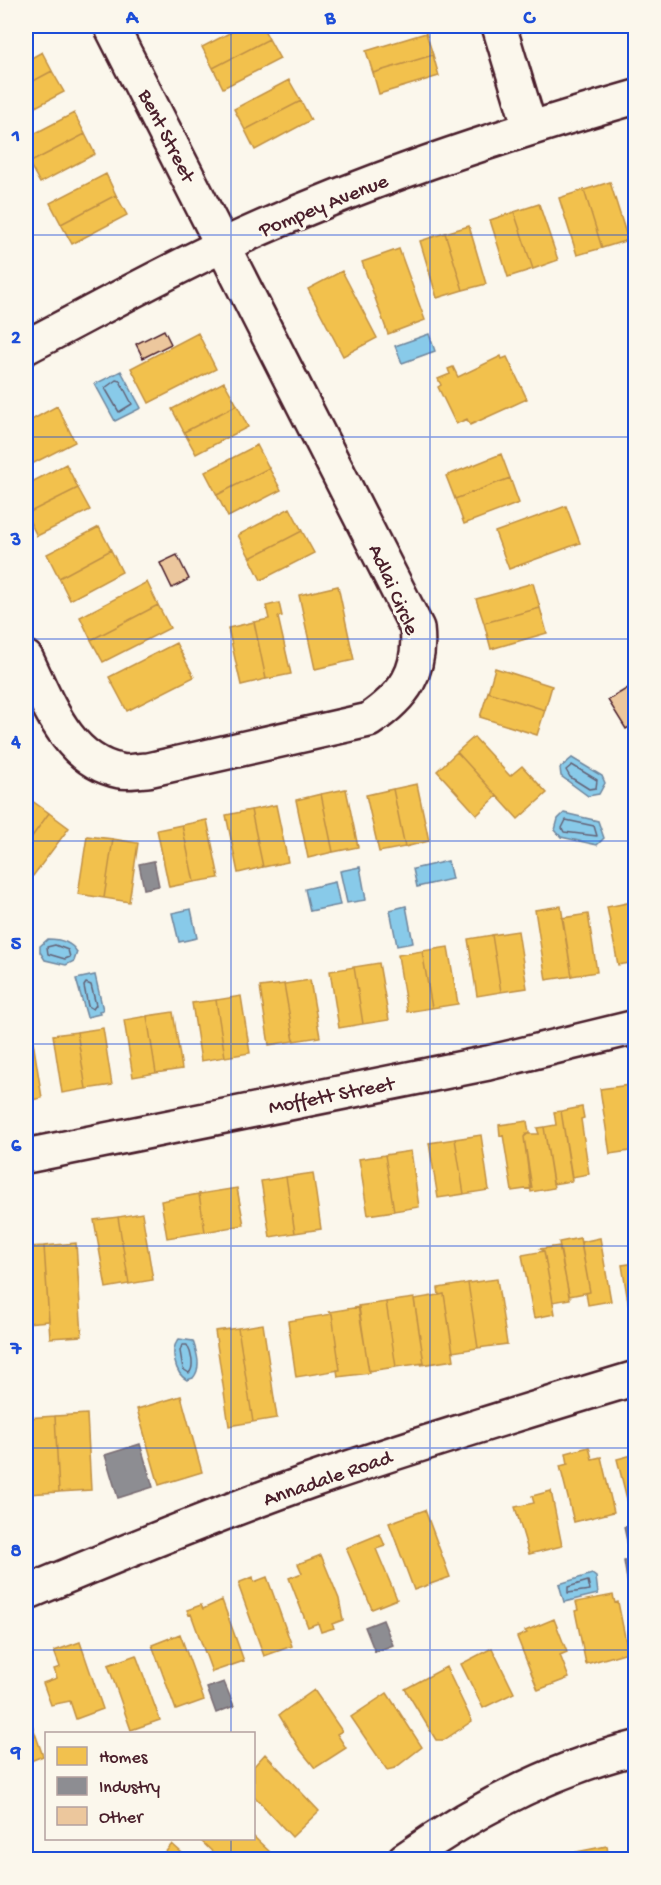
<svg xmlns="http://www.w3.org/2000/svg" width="661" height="1885" font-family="'Gochi Hand',sans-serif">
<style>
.water{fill:#88cae9;stroke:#6f869d;stroke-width:1.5}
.homes{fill:#f2c14e;stroke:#c09044;stroke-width:1.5}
.industry{fill:#8d8d92;stroke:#796c73;stroke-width:1.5}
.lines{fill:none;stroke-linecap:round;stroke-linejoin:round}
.shore{stroke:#636377;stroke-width:1.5}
.building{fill:#ecc79d;stroke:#4a1f2b;stroke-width:1.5}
.minor-casing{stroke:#4a1f2b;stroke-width:38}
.minor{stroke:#fbf7ec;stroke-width:33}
.grid{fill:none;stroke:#1d4ed8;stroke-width:1.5;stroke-opacity:0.55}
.labels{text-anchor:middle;stroke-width:6;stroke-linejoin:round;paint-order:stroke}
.street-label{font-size:21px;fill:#4a1f2b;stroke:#fbf7ec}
.neatline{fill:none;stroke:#1d4ed8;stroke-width:2}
.grid-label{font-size:20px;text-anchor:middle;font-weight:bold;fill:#1d4ed8}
</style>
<rect width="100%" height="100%" fill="#fbf7ec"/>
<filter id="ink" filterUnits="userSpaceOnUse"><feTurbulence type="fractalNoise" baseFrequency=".0167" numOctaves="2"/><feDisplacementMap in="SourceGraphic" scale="12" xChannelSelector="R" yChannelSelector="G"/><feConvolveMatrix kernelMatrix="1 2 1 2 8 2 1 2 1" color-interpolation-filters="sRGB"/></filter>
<g filter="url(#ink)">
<path class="water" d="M429,334L435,351L402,363L395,346Z
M121,371L141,408L115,421L95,384Z
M572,758L602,776L605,783L599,794L588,796L561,776L560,768Z
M564,813L598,821L604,838L597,845L561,837L555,830L558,819Z
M448,861L452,879L417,887L413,869Z
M360,867L366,900L347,903L340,871Z
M335,882L340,905L310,911L305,889Z
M406,906L413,943L397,946L390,910Z
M191,909L197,938L179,942L172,913Z
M48,939C59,939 71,942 77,952L74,961L66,965L45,960L40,952V946Z
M95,975L103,1010L99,1011L100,1014L87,1017L76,979Z
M179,1339L193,1341C197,1353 202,1368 193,1378L187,1380C175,1374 169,1349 179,1339Z
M592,1574L596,1577L598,1594L564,1602L559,1584Z"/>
<path class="homes" d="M243,26H262L269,39L213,68L202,47Z
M426,33L433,55L373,73L366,51Z
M269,39L280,59L223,88L213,68Z
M42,52L52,71L26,85V61Z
M433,55L439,76L379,94L373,73Z
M52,71L64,92L26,112V85Z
M289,80L301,101L245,130L234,109Z
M301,101L311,120L255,150L245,130Z
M74,113L85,134L29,163L26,155V138Z
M85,134L95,154L40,183L29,163Z
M106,174L116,195L61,224L50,203Z
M610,182L628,240L602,248L584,190Z
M584,190L602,248L577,255L559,198Z
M116,195L127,215L72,244L61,224Z
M539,204L558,260L533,269L514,212Z
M514,212L533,269L508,277L490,220Z
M469,226L486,284L463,290L445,233Z
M445,233L463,290L437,298L420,241Z
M399,249L425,320L388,334L362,262Z
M342,271L377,338L343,356L308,289Z
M198,333L216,369L149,403L131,368Z
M501,356L502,359L507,357L527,399L470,425L467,419L456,424L438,387L441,385L438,379L450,374L448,369L453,367L458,377Z
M224,382L237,405L184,432L172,409Z
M237,405L248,427L196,454L184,432Z
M57,406L75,442L26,467V423Z
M257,445L269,468L217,495L205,472Z
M501,454L510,478L455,499L446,476Z
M66,464L78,488L26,514V485Z
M269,468L281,490L228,517L217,495Z
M510,478L519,503L464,524L455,499Z
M78,488L90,510L37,536L26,514Z
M566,506L580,543L509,569L495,532Z
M290,508L302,531L250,558L238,535Z
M99,527L111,550L59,578L47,554Z
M302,531L314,553L261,580L250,558Z
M111,550L122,572L70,600L59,578Z
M147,582L158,605L91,640L80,617Z
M533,583L540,608L484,623L476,599Z
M338,586L354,660L315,669L299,595Z
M279,603L282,616L278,617L291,674L266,679L254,622L269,619L266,606Z
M158,605L170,628L103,662L91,640Z
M540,608L547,633L491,649L484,623Z
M254,622L266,679L241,685L228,628Z
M176,643L194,677L127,711L109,677Z
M495,668L552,686L545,710L488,692Z
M488,692L545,710L537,735L480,717Z
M474,737L510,776L522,766L547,793L518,819L457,752Z
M457,752L497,796L477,815L437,771Z
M417,784L429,841L405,847L393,789Z
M346,789L358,847L333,852L321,794Z
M393,789L405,847L379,852L366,795Z
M321,794L333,852L308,858L296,800Z
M28,798L49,813L26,845V801Z
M276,805L288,862L263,867L251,810Z
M251,810L263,867L238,873L226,815Z
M49,813L69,828L33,876L26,870V845Z
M207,820L219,878L194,882L182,825Z
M182,825L194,882L169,887L157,830Z
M87,836L113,839L104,898L78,894Z
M113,839L138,843L129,902L104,898Z
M632,902L636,920V962L618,965L607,907Z
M561,906L572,976L546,980L535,910Z
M588,914L597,972L572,976L562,918Z
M518,931L527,988L501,992L492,935Z
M492,935L501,992L477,996L468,939Z
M448,947L458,1004L432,1008L422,951Z
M422,951L432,1008L407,1012L398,955Z
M379,963L389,1020L363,1024L354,967Z
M354,967L363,1024L339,1028L330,971Z
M310,980L320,1037L294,1041L284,984Z
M284,984L294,1041L269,1045L260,987Z
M241,996L250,1053L225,1057L216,1000Z
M216,1000L225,1057L201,1061L192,1003Z
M173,1012L182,1069L156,1073L147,1016Z
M147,1016L156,1073L133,1077L124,1020Z
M103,1028L112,1085L86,1089L77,1032Z
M77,1032L86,1089L62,1093L53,1035Z
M33,1041L42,1098L26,1101V1042Z
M636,1084V1150L610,1154L600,1089Z
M582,1107L584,1118L581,1119L589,1174L572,1177L561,1111Z
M561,1111L572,1181L553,1184L544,1127L556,1125L554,1112Z
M527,1121L529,1133L524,1137L532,1188L512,1191L503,1135L500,1136L499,1125Z
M544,1127L554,1188L531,1192L524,1137L526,1134H539L537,1128Z
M481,1135L489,1190L464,1194L455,1139Z
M455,1139L464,1194L438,1198L429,1143Z
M411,1151L419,1207L394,1211L385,1155Z
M385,1155L394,1211L368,1215L359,1159Z
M313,1173L321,1229L295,1233L286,1177Z
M286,1177L295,1233L270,1237L261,1181Z
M237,1188L244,1225L205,1232L199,1194Z
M199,1194L205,1232L167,1238L161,1201Z
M142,1213L153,1280L129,1284L118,1217Z
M118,1217L129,1284L106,1288L94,1220Z
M580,1238L590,1292L569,1296L559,1242Z
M600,1238L611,1301L588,1305L586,1293L590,1292L581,1242Z
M76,1243L82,1336L50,1338L44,1246Z
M44,1246L49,1321L26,1323V1247Z
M559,1246L570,1299L553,1302L544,1251L540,1249Z
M544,1251L555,1314L534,1318L522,1255Z
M636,1263V1314H630L622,1265Z
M497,1279L507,1344L478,1348L468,1283Z
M468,1283L478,1348L453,1352L444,1294L439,1295L438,1288Z
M444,1294L454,1360L421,1365L424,1363L414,1299Z
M414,1298L424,1363L396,1367L386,1302Z
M386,1302L396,1367L369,1371L358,1306Z
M359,1307L369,1373L338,1377L337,1370H340L332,1314L329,1312Z
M332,1314L340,1370L296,1377L288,1321Z
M263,1324L277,1418L253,1422L238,1328Z
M238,1328L253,1422L229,1426L215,1331Z
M181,1396L202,1472L159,1485L137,1409Z
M87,1414L91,1490L59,1492L55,1416Z
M55,1416L59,1492L28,1494L26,1418Z
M589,1447L592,1459L601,1457L614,1512L574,1522L560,1466L568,1464L566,1453Z
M636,1454V1501L628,1503L617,1459Z
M551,1491L562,1546L529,1554L515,1507L534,1503L532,1496Z
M425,1510L450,1577L414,1590L389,1523Z
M380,1534L385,1546L376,1549L397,1599L372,1609L346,1548Z
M321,1555L339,1599L343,1620L332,1624L334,1628L321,1632L318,1623L308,1627L289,1578L302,1573L298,1564Z
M253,1577L254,1582L267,1577L292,1646L264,1656L239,1587L240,1582Z
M613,1595L615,1603L618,1602L628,1652L586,1664L575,1611L578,1610L576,1602Z
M222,1600L244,1661L212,1672L191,1614L189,1615L187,1610L201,1605L203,1609Z
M554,1619L567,1652L560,1655L569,1678L538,1690L517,1637L527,1633L525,1631Z
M180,1634L204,1700L176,1710L152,1645Z
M80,1642L103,1709L76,1719L70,1701L51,1705L43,1683L57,1678L54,1669L60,1667L54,1651Z
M492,1648L514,1693L483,1708L461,1664Z
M136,1655L160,1720L131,1730L108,1665Z
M446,1667L472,1721L444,1740H436L405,1689Z
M314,1690L342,1731L337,1734L346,1748L315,1768L299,1748L279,1715Z
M387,1693L422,1747L395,1768L387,1770L351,1717Z
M26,1707L43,1756L26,1763Z
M265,1754L319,1811L292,1837L254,1796V1766Z
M254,1837L270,1852L263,1860H221L198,1838Z
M172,1844L190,1860H159Z
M607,1846L609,1860H578L576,1852Z"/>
<path class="industry" d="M154,861L159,886L144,889L139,864Z
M140,1444L153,1487L118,1498L105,1455Z
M636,1525V1554L630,1555L624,1527Z
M636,1559V1583L628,1585L624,1561Z
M383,1620L393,1645L375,1652L365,1627Z
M224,1682L234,1706L216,1713L207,1688Z"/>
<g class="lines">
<path class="shore" d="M116,380L120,381L132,404L119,412L105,388Z
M572,765L597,780L596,788L589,789L570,777L566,770Z
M566,820L594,826L597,836L564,832L562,828Z
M55,945L68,950L70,957L65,959L48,954L47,947Z
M86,983L91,985L96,1005L93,1009L88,1006L84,986Z
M182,1345H187C191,1352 195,1367 189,1373L183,1369L180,1351Z
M588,1581L590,1590L568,1593V1587Z"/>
</g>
<path class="building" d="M164,330L171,344L143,358L136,344Z
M177,555L189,579L172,588L160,563Z
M636,683V723L626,729L608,700Z"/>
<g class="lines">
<defs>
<path id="minor" d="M499,26L530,128
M26,347C92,313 157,276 224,245C356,183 496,137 636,97
M26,658C47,701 67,761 120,771C128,773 139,770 148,770L369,720C404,696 422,672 417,628L111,26
M26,1156L488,1063L636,1027
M26,1593C119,1554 214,1515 310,1481C417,1444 526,1411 636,1378
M404,1860C474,1810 552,1769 636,1748"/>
</defs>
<use href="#minor" class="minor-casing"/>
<use href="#minor" class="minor"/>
</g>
</g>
<path class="grid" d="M231,26V1734M430,26V1860M26,235H636M26,437H636M26,639H636M26,841H636M26,1044H636M26,1246H636M26,1448H636M26,1650H636M231,1838V1860"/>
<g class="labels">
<g class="street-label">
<text transform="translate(168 135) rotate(63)" y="7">Bent Street</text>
<text transform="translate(323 204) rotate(-22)" y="7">Pompey Avenue</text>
<text transform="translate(395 589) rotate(66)" y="7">Adlai Circle</text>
<text transform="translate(331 1094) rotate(-11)" y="7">Moffett Street</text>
<text transform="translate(327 1477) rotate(-19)" y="7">Annadale Road</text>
</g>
</g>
<rect width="661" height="1885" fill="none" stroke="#fbf7ec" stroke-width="66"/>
<rect x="45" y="1732" width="210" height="108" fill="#fbf7ec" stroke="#b4a19f" stroke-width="1.5"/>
<rect x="57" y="1747" width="30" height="18" fill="#f2c14e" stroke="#b4a19f" stroke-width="1.5"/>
<text x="99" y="1762" font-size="18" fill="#4a1f2b">Homes</text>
<rect x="57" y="1777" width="30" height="18" fill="#8d8d92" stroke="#b4a19f" stroke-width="1.5"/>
<text x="99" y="1792" font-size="18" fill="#4a1f2b">Industry</text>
<rect x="57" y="1807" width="30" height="18" fill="#ecc79d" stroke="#b4a19f" stroke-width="1.5"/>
<text x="99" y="1822" font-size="18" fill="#4a1f2b">Other</text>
<rect x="33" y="33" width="595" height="1819" class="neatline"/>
<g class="grid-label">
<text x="132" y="23">A</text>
<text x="330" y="23">B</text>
<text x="529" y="23">C</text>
<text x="16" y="141">1</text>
<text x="16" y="343">2</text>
<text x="16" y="545">3</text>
<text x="16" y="747">4</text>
<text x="16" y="949">5</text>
<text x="16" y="1151">6</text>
<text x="16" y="1354">7</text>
<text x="16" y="1556">8</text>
<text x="16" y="1758">9</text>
</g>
</svg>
